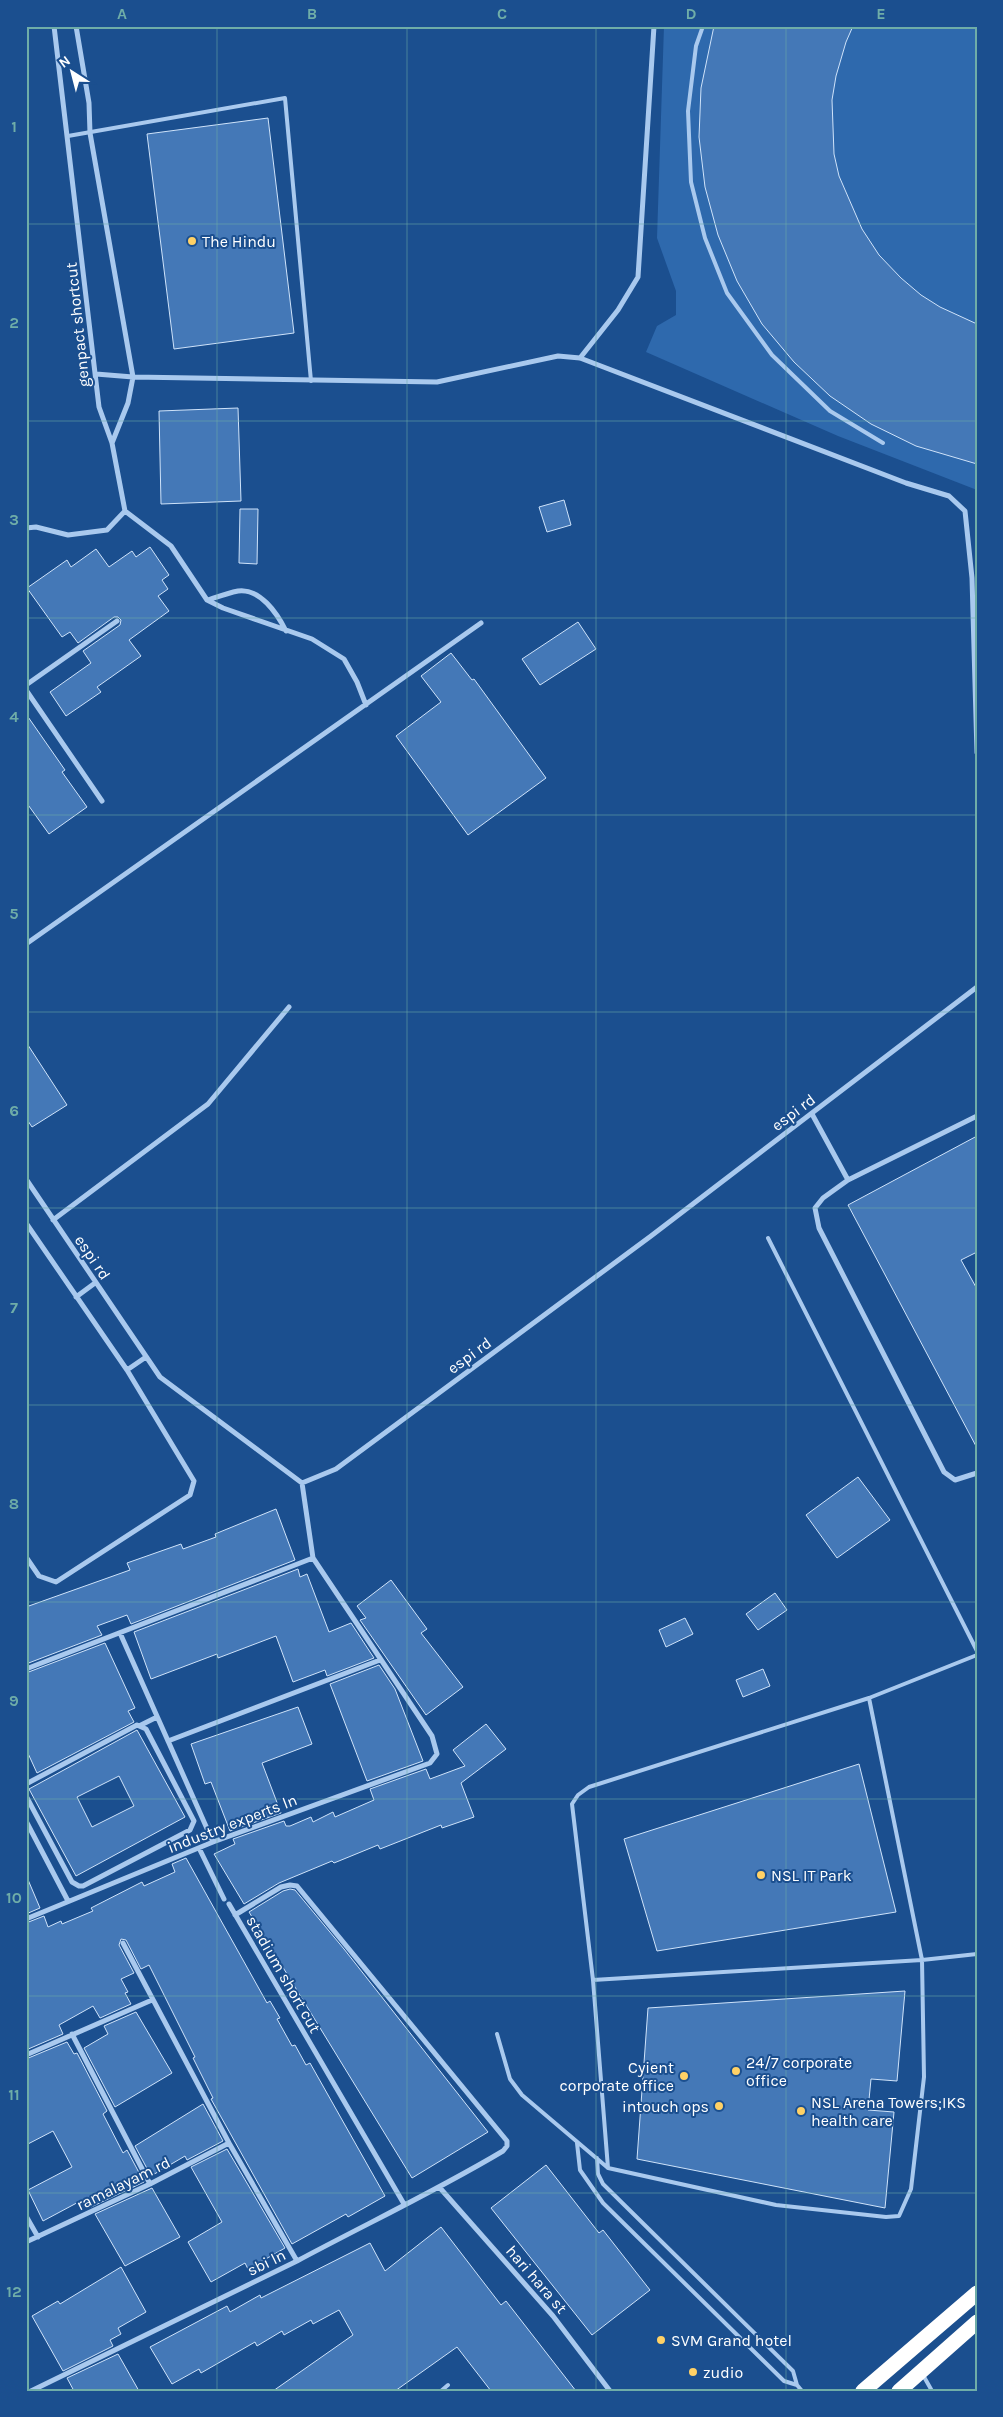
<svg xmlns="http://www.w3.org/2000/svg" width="1003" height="2417" font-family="Karla,sans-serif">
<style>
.green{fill:#2e69ad}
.building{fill:#4478b7;stroke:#cfe3fa;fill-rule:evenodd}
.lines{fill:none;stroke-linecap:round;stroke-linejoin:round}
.lane{stroke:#a9c9ee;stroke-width:4}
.street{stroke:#a9c9ee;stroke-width:5}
.highway{stroke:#fff;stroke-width:15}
.grid{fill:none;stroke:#6fada8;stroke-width:1;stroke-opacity:0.55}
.poi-dot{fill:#ffd166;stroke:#1b4f8f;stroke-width:2}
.labels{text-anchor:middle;stroke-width:4;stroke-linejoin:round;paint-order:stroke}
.poi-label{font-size:16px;fill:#fff;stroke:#1b4f8f;text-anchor:start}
.street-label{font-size:16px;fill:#fff;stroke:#1b4f8f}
.neatline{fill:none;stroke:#6fada8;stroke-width:2}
.grid-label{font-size:16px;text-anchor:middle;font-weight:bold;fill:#6fada8}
</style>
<rect width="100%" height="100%" fill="#1b4f8f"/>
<path class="green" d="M664,26H977V490L838,436L646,352L657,326L676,315V291L657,238Z"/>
<path class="building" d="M714,26H853L846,42L836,76L832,100L834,154L839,176L862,229L879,255L901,278L921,295L940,307L977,324V464L916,446L871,424L830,396L794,362L762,324L737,281L718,235L705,187L699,137L701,88Z
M268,118L294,333L174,349L147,134Z
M238,408L241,501L161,504L159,411Z
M564,500L571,525L547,532L539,507Z
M240,509H258L257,564L239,563Z
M150,547L169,575L162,580L168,589L158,596L169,611L129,640L141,656L97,687L101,692L66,716L50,692L91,663L83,651L120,625L121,620L118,617H114L78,643L70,632L62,637L27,588L67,560L71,567L96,549L109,567L132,551L136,557Z
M578,622L596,649L540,685L522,659Z
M451,653L472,680L474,679L546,778L468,835L396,736L441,702L421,676Z
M26,714L65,770L62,772L87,807L49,834L26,802Z
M26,1042L67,1105L32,1127L26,1118Z
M977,1136V1252L961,1260L977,1289V1448L848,1205Z
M858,1477L890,1520L837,1558L806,1515Z
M276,1509L295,1560L131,1624L127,1615L97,1626L102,1635L26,1664V1607L130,1570L127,1563L181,1544L183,1549L216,1537L215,1534Z
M298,1569L300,1577L307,1574L329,1632L351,1623L374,1658L327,1676L325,1670L293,1682L276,1636L218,1658L217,1654L151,1679L134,1632Z
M391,1580L427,1629L421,1633L463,1687L426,1715L360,1620L366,1618L357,1606Z
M775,1593L787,1610L758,1630L746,1614Z
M685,1618L693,1634L666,1647L659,1630Z
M105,1643L135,1708L128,1711L134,1722L37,1773L26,1749V1673Z
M379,1665L395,1689L423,1761L367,1781L330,1684Z
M763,1669L770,1686L743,1697L736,1680Z
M298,1707L312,1744L262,1763L281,1813L230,1831L211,1782L205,1784L191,1744Z
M486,1724L506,1749L461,1783L474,1817L442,1828L441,1825L380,1849L378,1845L334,1863L332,1861L279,1883L244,1904L214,1854L235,1844L233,1839L284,1821L286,1826H290L311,1817L313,1822L333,1812L335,1817L374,1800L370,1789L426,1769L430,1779L465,1766L453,1750Z
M137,1730L185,1817L76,1876L29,1789ZM119,1776L134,1806L92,1827L77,1797Z
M859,1764L896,1912L657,1951L624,1839Z
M186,1858L267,2003L270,2001L280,2018L277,2019L292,2046L295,2045L306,2065L310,2063L385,2196L348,2217L346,2214L292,2244L211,2099L213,2098L193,2058L195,2057L149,1965L141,1969L126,1940L121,1939L119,1945L134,1973L121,1979L128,1992L125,1993L131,2004L100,2018L93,2006L59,2025L63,2034L26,2050V1923L44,1916L48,1927L61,1921L62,1924L93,1911L91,1908L142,1882L144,1886L175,1872L172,1864Z
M26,1875L40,1908L26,1914Z
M290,1889L295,1890L344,1949L488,2132L412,2178L249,1912L283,1891Z
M905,1991L897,2081L871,2079L868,2110L894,2112L885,2208L637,2159L648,2008Z
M136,2012L172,2073L115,2107L84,2048L108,2034L104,2026Z
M67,2042L74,2054L77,2053L107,2111L103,2114L123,2153L127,2150L144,2182L91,2207L86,2198L43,2221L28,2190L72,2167L53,2131L26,2145V2059Z
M203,2104L223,2141L187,2160L185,2156L151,2176L135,2146Z
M227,2149L285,2248L248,2269L245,2263L211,2282L188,2242L222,2222L191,2167Z
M546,2165L599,2233L603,2230L650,2290L592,2335L491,2208Z
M152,2188L180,2237L125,2266L95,2214Z
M441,2227L501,2305L506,2301L576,2391H491L457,2347L395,2391H273L353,2335L339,2310L313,2324L311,2320L284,2335L282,2331L257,2346L255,2342L201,2373L199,2369L172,2384L150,2347L227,2306L230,2312L260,2295L261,2298L370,2243L385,2271Z
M121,2267L146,2312L118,2328L121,2334L110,2340L113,2346L63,2371L32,2316L58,2301L60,2304Z
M118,2354L139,2391H74L67,2378Z"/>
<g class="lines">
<path class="lane" d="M703,26L696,46L688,111L691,182L705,238L727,293L772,355L830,411L883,443
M68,136L285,98L311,381
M768,1238L977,1651
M977,1655L869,1698L589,1787L578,1795L572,1804L593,1980L922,1960L977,1954
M593,1980L608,2168L776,2205L886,2217L899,2216L911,2189L924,2077L922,1960L869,1698
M497,2034L510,2079L522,2095L608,2168
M577,2143L580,2170L603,2203L784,2381L797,2385L793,2371L603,2184L598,2174L597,2158
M923,2375L932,2391
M797,2385L802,2391
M441,2391L448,2385"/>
<path class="street" d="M54,26L99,407L112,443L125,511
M76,26L89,103L90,133L133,377L128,403L112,443
M580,358L618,310L638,277L654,26
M96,374L133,377L437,382L558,356L580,358L906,483L949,496L965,511L972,578L977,753
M125,511L171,546L207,600L223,608L312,639L344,659L357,682L366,705
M26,528L36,527L68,535L107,530L125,511
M208,600C217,597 228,593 238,591C260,588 277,613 286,631
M26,685L117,621
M26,690L102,801
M26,944L481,623
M812,1114L848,1180
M977,1116L848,1180L823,1198L815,1208L819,1228L944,1472L955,1480L977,1473
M26,1179L160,1377L302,1483L336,1469L651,1236L977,987
M53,1220L208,1104L289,1007
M26,1223L127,1370L194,1481L190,1495L56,1582L39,1576L26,1557
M76,1297L95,1283
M127,1370L146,1357
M120,1633L213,1842
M26,1669L313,1558
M141,1725L157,1717
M168,1741L380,1660
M26,1784L137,1725L146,1729L194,1821L190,1830L83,1886H79L72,1882L26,1796
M26,1821L68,1901
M199,1848L224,1899
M229,1904L404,2204
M235,1915L281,1887L290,1885L297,1886L507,2141V2146L503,2151C436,2191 366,2224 297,2261
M26,1919L213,1842L430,1763L437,1754L432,1736L313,1558L302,1483
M72,2034L150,2184
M26,2055L152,2000
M440,2188L553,2316L610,2391
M26,2216L38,2237
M26,2242L150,2184L229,2143
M31,2391L297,2261L229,2143L123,1943"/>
<path class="highway" d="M863,2391L977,2293
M899,2391L977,2322"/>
</g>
<path class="grid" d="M217,26V2391M407,26V2391M596,26V2391M786,26V2391M26,224H977M26,421H977M26,618H977M26,815H977M26,1012H977M26,1208H977M26,1405H977M26,1602H977M26,1799H977M26,1996H977M26,2193H977"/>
<g class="poi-dot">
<circle cx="192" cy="241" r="5"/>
<circle cx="761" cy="1875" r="5"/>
<circle cx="736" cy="2071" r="5"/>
<circle cx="684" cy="2076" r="5"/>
<circle cx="719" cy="2106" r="5"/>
<circle cx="801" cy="2111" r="5"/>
<circle cx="661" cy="2340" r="5"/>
<circle cx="693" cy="2372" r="5"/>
</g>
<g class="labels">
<g class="poi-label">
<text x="202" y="247">The Hindu</text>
<text x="771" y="1881">NSL IT Park</text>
<text x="746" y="2068">24/7 corporate<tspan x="746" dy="18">office</tspan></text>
<text x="674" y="2073" text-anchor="end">Cyient<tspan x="674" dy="18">corporate office</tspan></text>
<text x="811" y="2108">NSL Arena Towers;IKS<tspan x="811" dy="18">health care</tspan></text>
<text x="709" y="2112" text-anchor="end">intouch ops</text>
<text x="671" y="2346">SVM Grand hotel</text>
<text x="703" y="2378">zudio</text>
</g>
<g class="street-label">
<text transform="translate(77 325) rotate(-96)" y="6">genpact shortcut</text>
<text transform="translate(793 1112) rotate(-37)" y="6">espi rd</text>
<text transform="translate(93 1257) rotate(56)" y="6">espi rd</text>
<text transform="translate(469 1355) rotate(-36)" y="6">espi rd</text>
<text transform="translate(232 1823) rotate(-21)" y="6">industry experts ln</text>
<text transform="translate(284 1974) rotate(60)" y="6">stadium short cut</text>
<text transform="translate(123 2183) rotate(-26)" y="6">ramalayam rd</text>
<text transform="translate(266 2262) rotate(-26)" y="6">sbi ln</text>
<text transform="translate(537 2279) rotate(49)" y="6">hari hara st</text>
</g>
</g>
<rect width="1003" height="2417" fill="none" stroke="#1b4f8f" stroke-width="55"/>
<g transform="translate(72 72) rotate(324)" stroke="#1b4f8f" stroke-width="4" paint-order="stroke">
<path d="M0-4L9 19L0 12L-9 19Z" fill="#ffffff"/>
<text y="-8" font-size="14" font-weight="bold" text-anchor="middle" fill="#ffffff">N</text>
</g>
<rect x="28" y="28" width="948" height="2362" class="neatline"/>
<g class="grid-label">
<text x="122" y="19">A</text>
<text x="312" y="19">B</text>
<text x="502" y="19">C</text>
<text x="691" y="19">D</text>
<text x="881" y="19">E</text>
<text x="14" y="132">1</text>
<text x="14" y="328">2</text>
<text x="14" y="525">3</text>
<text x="14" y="722">4</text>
<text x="14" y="919">5</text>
<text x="14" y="1116">6</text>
<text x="14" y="1313">7</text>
<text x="14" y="1509">8</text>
<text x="14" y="1706">9</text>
<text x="14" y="1903">10</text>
<text x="14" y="2100">11</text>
<text x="14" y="2297">12</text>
</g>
</svg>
